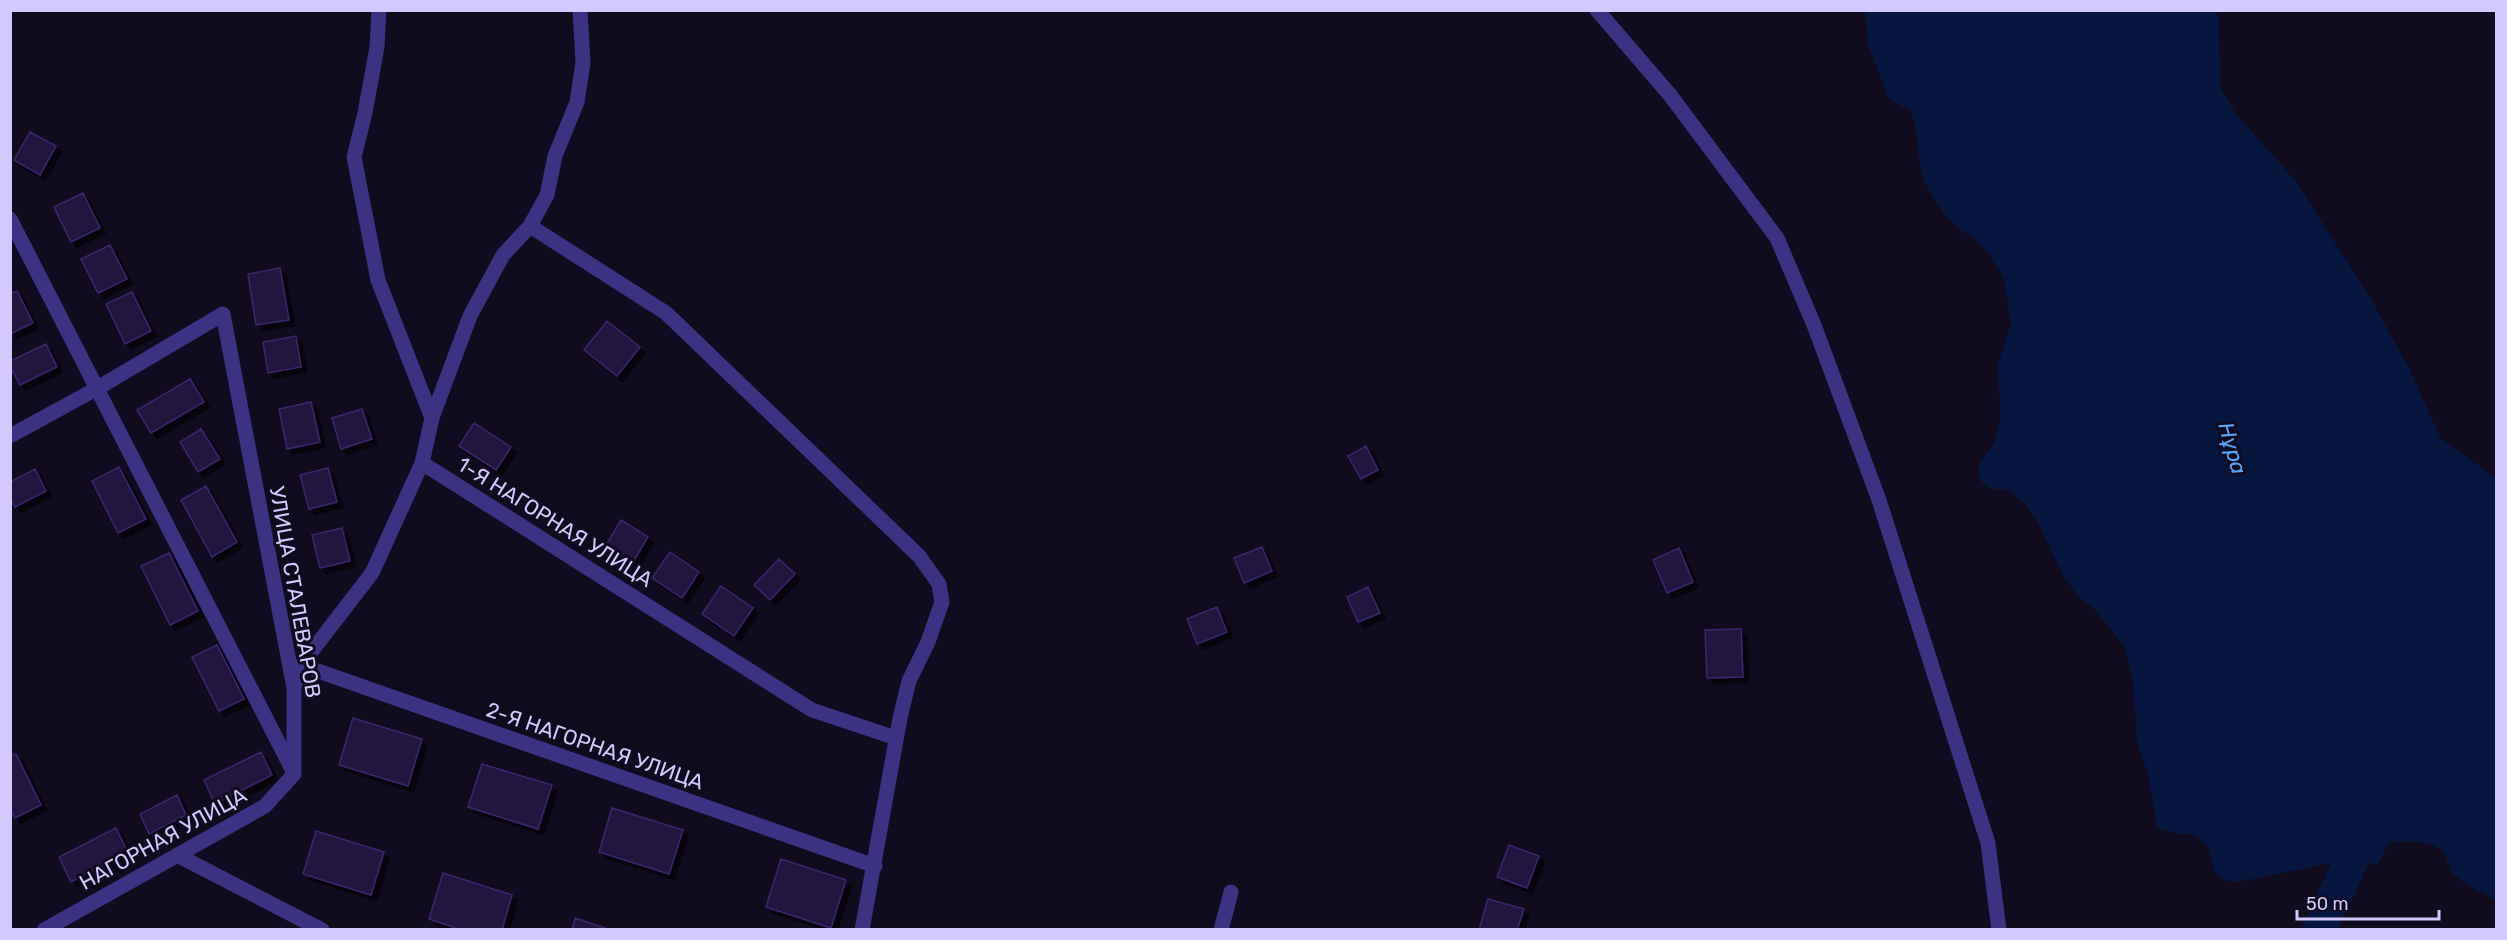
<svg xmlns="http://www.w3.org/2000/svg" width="2507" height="940" font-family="Rubik,sans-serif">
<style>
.water{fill:#06163e}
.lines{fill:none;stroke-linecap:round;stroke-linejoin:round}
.river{stroke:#06163e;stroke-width:34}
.building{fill:#221641;stroke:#3a266f;stroke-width:1.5;filter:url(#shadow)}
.minor{stroke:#3b3282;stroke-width:15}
.labels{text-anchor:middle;stroke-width:6;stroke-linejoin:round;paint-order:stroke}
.street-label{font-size:21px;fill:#d3c9ff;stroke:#100b1f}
.water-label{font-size:22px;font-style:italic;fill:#57a5ff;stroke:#100b1f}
</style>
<defs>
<filter id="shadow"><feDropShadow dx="5.5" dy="5.5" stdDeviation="0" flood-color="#0009"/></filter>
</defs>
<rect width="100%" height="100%" fill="#100b1f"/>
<path class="water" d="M1865,11H2216L2219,20L2220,87L2236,114L2295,180L2371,299L2409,368L2441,439L2496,478V902C2486,892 2471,889 2460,880C2448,871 2450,864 2444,853C2437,840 2403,841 2390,842L2377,865L2352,859L2238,882C2204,881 2218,858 2205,844C2191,828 2171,837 2157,827L2148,774L2137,743L2133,680L2124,646L2097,612L2080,598L2065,579L2036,519L2026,505L2007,489H1992L1983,484L1978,473L1980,461L1995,443L2000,417L1998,364L2011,324L2005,286L2003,277L1988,253L1975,239L1959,229L1946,217L1927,187L1920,168L1916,128L1911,111L1889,99L1868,45Z"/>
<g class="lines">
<path class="river" d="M2319,930L2352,859L2339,814"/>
</g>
<path class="building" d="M30,132L56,146L40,175L14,160Z
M83,193L100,228L71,242L54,207Z
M110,245L127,279L98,293L81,259Z
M280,268L289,320L256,325L248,274Z
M17,291L33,323L10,334V294Z
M132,292L151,331L125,344L106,304Z
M607,321L640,347L617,376L584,350Z
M296,336L301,367L268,373L263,342Z
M46,344L57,367L20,385L10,366V361Z
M190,379L204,402L151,433L137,410Z
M311,402L320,442L287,449L279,409Z
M362,409L372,439L341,449L332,418Z
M474,423L511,447L496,470L459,446Z
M201,429L220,459L198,472L180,442Z
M1366,446L1378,470L1361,479L1348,456Z
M119,467L146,519L118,533L92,481Z
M328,468L337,502L309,509L300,475Z
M35,469L46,491L15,507L10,499V482Z
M206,486L237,542L212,557L181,500Z
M621,520L648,537L632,564L605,547Z
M342,528L350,561L320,568L312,535Z
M1262,547L1272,571L1244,583L1234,558Z
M1679,548L1693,582L1667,593L1653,560Z
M670,552L699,572L682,598L652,578Z
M169,553L198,611L170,625L141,566Z
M779,559L795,574L770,600L754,585Z
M721,586L753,608L734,636L702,614Z
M1368,587L1380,613L1358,622L1347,597Z
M1217,607L1227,632L1197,644L1187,619Z
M1741,629L1743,677L1707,678L1705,630Z
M217,645L244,699L219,711L192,657Z
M353,718L422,739L408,786L339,765Z
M261,752L272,775L215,804L204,780Z
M16,754L41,805L15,818L10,809V756Z
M482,764L552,785L538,829L468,807Z
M177,795L186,815L149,834L140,814Z
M612,808L683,830L669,874L599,852Z
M116,828L128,853L71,882L59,857Z
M316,831L384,852L371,895L303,874Z
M1509,845L1539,856L1527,888L1497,877Z
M781,859L846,880L831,928L766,907Z
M443,873L512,895L502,930H462L429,919Z
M1488,899L1524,909L1517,930H1479Z
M575,918L611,930H572Z"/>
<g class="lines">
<path class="minor" d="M379,10L377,47L365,113L354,157L378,280L432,418
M1597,10L1670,95L1777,238L1814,325L1879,500L1988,843L1999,930
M10,219L293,771
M530,226L666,313L919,556L939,584L942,602L928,642L909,681L900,718L862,930
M10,436L96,389L223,314L294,688V774
M422,463L432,418L470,316L503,255L530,226L547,195L555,156L577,102L583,63L580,10
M301,665L875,866
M294,688L301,665L372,573L422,463L812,710L896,738
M177,855L322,930
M44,930L265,806L294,774
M1221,930L1231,892"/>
</g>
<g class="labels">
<g class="street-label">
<text transform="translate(555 522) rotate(32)" y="7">1-Я НАГОРНАЯ УЛИЦА</text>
<text transform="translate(295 592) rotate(80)" y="7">УЛИЦА СТАЛЕВАРОВ</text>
<text transform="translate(595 746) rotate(19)" y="7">2-Я НАГОРНАЯ УЛИЦА</text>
<text transform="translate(163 839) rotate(-29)" y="7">НАГОРНАЯ УЛИЦА</text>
</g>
<g class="water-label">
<text transform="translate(2233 448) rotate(74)" y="8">Нұра</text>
</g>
</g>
<rect width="2507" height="940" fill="none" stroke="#d3c9ff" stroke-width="24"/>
<path d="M2297 910v9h142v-9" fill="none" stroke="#d3c9ff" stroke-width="3"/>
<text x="2306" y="910" font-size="18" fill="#d3c9ff" stroke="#100b1f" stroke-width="4.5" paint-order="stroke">50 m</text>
</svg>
